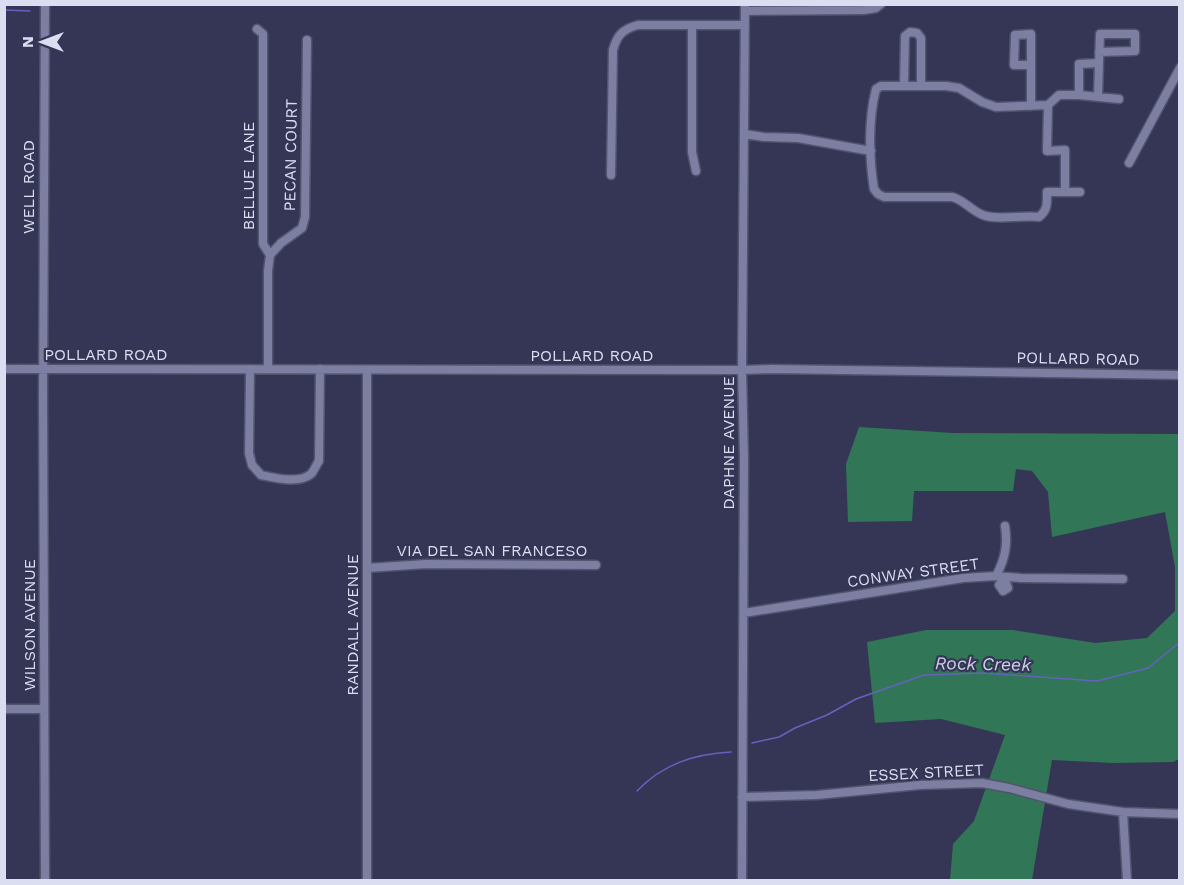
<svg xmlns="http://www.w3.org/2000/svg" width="1184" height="885" font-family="'Work Sans',sans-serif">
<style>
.forest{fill:#317657}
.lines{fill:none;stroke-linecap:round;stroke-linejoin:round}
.stream{stroke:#6462bf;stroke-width:1.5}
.minor-casing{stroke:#52536d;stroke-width:11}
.minor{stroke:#7c7ea2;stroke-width:8}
.labels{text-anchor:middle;stroke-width:4.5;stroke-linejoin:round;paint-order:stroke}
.street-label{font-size:16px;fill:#dbddf1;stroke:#353655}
.water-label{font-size:18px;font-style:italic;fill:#ced0e9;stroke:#353655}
</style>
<rect width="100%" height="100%" fill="#353655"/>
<path class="forest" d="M859,427L953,433L1179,434V759L1173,762L1113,763L1052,760L1032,880H950L953,844L974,821L1005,735L941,719L875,723L867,642L926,630H1013L1095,643L1147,638L1175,611V567L1165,512L1052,537L1048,492L1032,471L1016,469L1013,491H914L912,521L848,522L846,464Z"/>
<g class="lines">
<path class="stream" d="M4,10L30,11
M752,743L779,737L795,728L827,715L856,699L924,675L983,673L1097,681L1148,668L1180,642
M637,791C663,764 694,754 731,752"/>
<defs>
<path id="minor" d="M45,4L43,396L45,880
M745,11L864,10L876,8L881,4
M692,25V152L696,171
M257,29L263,34V244L270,255L268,271V369
M1099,63L1100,34H1135V51L1099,52
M1031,65H1014L1015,35L1031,34V106
M904,86L905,36L910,32L917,33L921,38V86
M1079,95V64L1099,63L1098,96
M1048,105L996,107L982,102L959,88L946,86H881L876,89C868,120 869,158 874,189L878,194L884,197H952C965,200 973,213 986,216C1002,220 1022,215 1039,217C1048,210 1047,203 1047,192H1080
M745,134L764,137L798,138L871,151
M1129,163L1180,68
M611,175L613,50C617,35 623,29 638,25H745
M1065,192V150L1047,151L1048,105L1059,95H1079L1119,99
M270,255L281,243L302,228L305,217L307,40
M4,369L742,370L771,369L1180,375
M250,369L249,453L252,465L261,475C275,478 299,484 311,474C314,471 316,465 319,461L320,369
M367,568L426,564L596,565
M996,576C1005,559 1008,545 1005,526
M1004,577L1008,588L1003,591L999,585Z
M744,613L963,578L996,576L1021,578L1123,579
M4,709H44
M742,797L817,795L920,785L982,783L1009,788L1068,804L1123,812L1180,814
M1123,812L1127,880
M367,880V370
M742,880L744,458L742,370L745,4"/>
</defs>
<use href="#minor" class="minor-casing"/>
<use href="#minor" class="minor"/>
</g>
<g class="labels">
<g class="street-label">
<text transform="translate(290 155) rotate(-89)" y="6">PECAN COURT</text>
<text transform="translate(248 176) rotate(-90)" y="6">BELLUE LANE</text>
<text transform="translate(28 187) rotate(-90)" y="6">WELL ROAD</text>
<text x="106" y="360">POLLARD ROAD</text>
<text x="592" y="361">POLLARD ROAD</text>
<text transform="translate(1078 358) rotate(1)" y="6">POLLARD ROAD</text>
<text transform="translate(728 443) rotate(-90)" y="6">DAPHNE AVENUE</text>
<text x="492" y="556">VIA DEL SAN FRANCESO</text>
<text transform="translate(913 572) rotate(-8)" y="6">CONWAY STREET</text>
<text transform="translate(29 625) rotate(-90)" y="6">WILSON AVENUE</text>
<text transform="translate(352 625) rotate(-90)" y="6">RANDALL AVENUE</text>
<text transform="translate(926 772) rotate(-3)" y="6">ESSEX STREET</text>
</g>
<g class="water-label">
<text transform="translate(983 664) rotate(1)" y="6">Rock Creek</text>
</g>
</g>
<rect width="1184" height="885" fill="none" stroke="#dbddf1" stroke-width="12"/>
<g transform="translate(42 42) rotate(270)" stroke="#353655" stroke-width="4.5" paint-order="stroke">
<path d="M0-4.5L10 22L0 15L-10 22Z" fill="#dbddf1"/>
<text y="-9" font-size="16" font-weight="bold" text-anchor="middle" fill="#dbddf1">N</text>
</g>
</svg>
